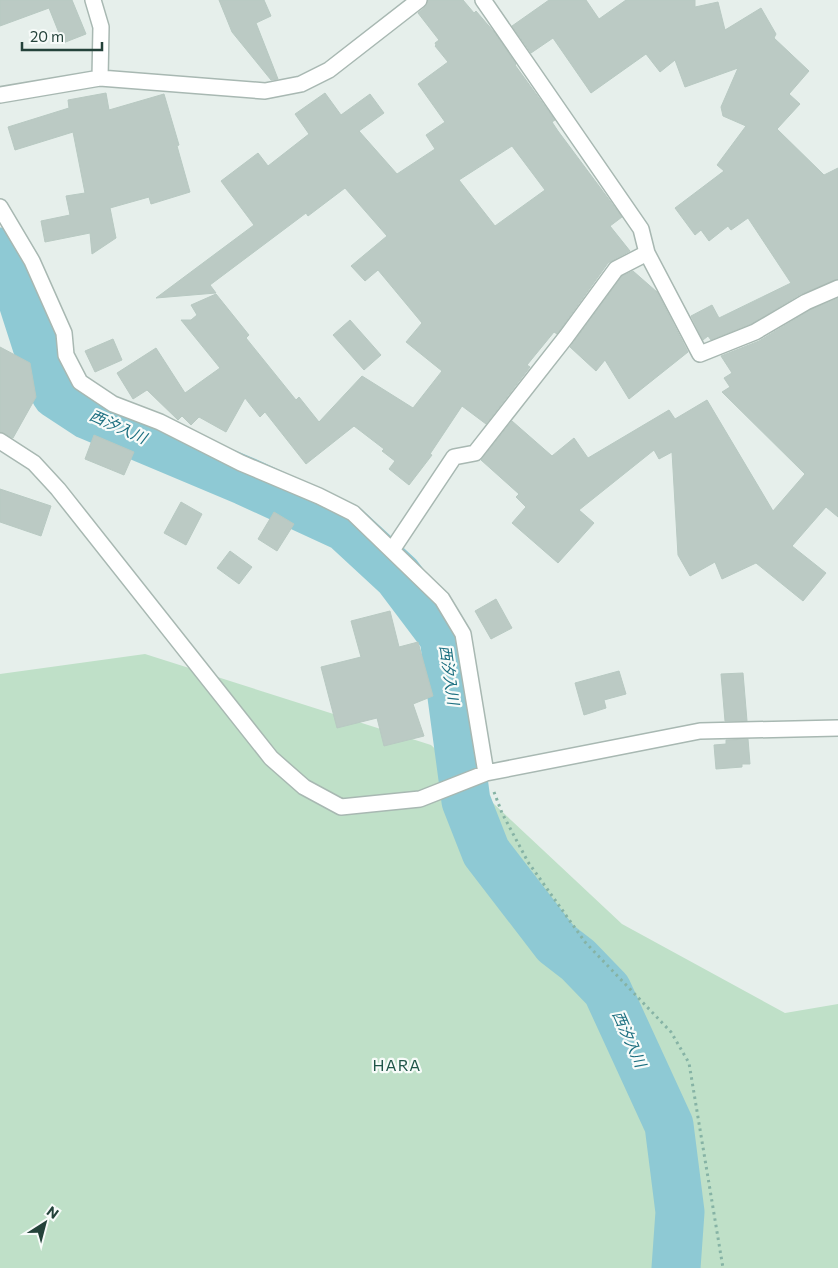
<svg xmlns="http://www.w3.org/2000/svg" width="838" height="1268" font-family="Commissioner,'Noto Sans JP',sans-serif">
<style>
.green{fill:#bfe0c8}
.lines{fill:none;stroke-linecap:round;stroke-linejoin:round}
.river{stroke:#8ec9d4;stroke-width:49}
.building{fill:#bbcac4;stroke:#b8c9c2;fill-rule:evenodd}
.street-casing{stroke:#a8b8b2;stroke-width:18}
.path{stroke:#86b3a5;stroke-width:3;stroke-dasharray:2.5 4;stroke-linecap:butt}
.street{stroke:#fff;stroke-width:15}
.labels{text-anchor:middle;stroke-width:4.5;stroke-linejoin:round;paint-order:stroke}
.water-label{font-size:15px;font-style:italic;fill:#1c6f80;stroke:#f7fbf9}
.quarter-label{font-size:16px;letter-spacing:1px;fill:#1f5548;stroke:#f7fbf9}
</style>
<rect width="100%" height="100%" fill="#e6efeb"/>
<path class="green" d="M145,654L431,745L622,924L785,1013L838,1004V1268H0V674Z"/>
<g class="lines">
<path class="river" d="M0,252L20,293L47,377L56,394L88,415L245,481L345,527L398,576L444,637L466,801L486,852L556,943L578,960L607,990L669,1125L680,1212L676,1268"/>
</g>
<path class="building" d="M0,0H72L86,34L63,43L49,8L0,26Z
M219,0H264L271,16L256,23L278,79L271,80L232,32Z
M428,0H463L474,13L476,11L494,32L516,64L515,65L555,120L552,122L558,131L622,217L610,226L630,251L608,263L557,334L554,332L527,365L530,367L486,424L462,406L430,454L432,455L409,485L389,469L395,461L382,451L384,449L354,426L306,464L265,412L260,417L245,398L226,432L199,417L191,425L182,416L178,420L147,390L133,399L117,373L156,348L185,393L220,368L181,320H191L197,315L191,305L216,294L249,335L246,338L296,400L299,397L319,422L362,376L413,408L442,371L406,342L422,323L378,270L365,281L351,266L387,236L345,188L308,216L306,213L210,285L216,293L156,298L254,225L221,181L258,153L268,166L309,134L295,114L325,93L341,115L370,94L384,113L359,131L397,174L435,149L426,135L445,122L418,84L448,62L435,46L436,45L435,43L439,40L418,13L425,7ZM512,146L545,190L495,226L459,180Z
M549,0H586L599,19L626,0H695V7L718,2L725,30L761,8L776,34L774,38L809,71L789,94L800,104L777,129L824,175L838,168V279L801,294L751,324L711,340L708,336L703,340L691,316L712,305L719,318L791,283L748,218L731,230L728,226L709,241L701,230L695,235L675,208L724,171L717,165L746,126L723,116L721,107L738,68L685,87L675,60L660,72L646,54L591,93L553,38L531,53L512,26Z
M106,93L109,110L164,94L179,145L177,146L190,192L151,204L149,197L110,208L116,238L92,254L90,233L45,242L41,221L70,215L66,196L85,193L73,132L15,150L8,127L69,108L68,100Z
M633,271L657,292L688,352L629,399L605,360L596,371L570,347L622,276Z
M838,298V517L826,507L792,546L826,573L803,601L756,563L722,579L715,562L690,576L678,555L672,452L659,459L654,450L579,510L594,523L558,563L512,523L526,507L516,497L519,494L481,460L512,421L552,456L574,438L588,458L669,410L675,419L707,400L773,511L805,474L722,392L730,387L724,378L732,373L721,356L759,341L810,310Z
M350,320L381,355L364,370L333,335Z
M113,339L122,360L95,372L85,351Z
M0,347L30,363L36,397L13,438L0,432Z
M94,435L134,452L124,475L85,459Z
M0,489L51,506L41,536L0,522Z
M181,502L202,514L186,545L164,533Z
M274,512L294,524L277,551L258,539Z
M230,551L252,567L239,584L217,568Z
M496,599L512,628L491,639L475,611Z
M390,611L399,647L418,642L433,696L413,704L424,736L384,746L377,718L337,728L321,667L361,657L351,621Z
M619,671L626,694L604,700L606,708L584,715L575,683Z
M743,673L747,721H725L721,674Z
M748,739L750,764H742V767L716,769L714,745L726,744V740Z"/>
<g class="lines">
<defs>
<path id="street" d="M93,0L101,27L100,78
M483,0L641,229L647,253L700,354L755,332L806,302L838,288
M0,95L100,78L265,91L301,84L329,70L419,0
M0,207L32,261L64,333L66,355L80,382L113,404L160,422L241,463L319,496L353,513L442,599L463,634L486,773
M0,441L34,463L58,489L271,758L304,787L341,807L420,799L486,773L700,731L838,728
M392,550L454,457L475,453L566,337L616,269L647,253"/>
</defs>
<use href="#street" class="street-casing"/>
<path class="path" d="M494,792L502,813L528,862L585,942L671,1032L689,1063L723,1268"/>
<use href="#street" class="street"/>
</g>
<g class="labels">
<g class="water-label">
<text transform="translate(118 427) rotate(24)" y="5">西汐入川</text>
<text transform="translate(449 675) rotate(82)" y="5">西汐入川</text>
<text transform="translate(629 1039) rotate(66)" y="5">西汐入川</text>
</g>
<g class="quarter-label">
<text x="397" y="1071">HARA</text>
</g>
</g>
<g transform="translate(45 1223) rotate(36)" stroke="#f7fbf9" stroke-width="4" paint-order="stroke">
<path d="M0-4L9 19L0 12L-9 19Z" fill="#24423a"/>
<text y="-8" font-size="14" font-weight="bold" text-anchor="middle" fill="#24423a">N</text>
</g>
<path d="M22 42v8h80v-8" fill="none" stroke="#24423a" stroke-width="2.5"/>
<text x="30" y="42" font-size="15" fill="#24423a" stroke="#f7fbf9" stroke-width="4" paint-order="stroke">20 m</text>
</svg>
